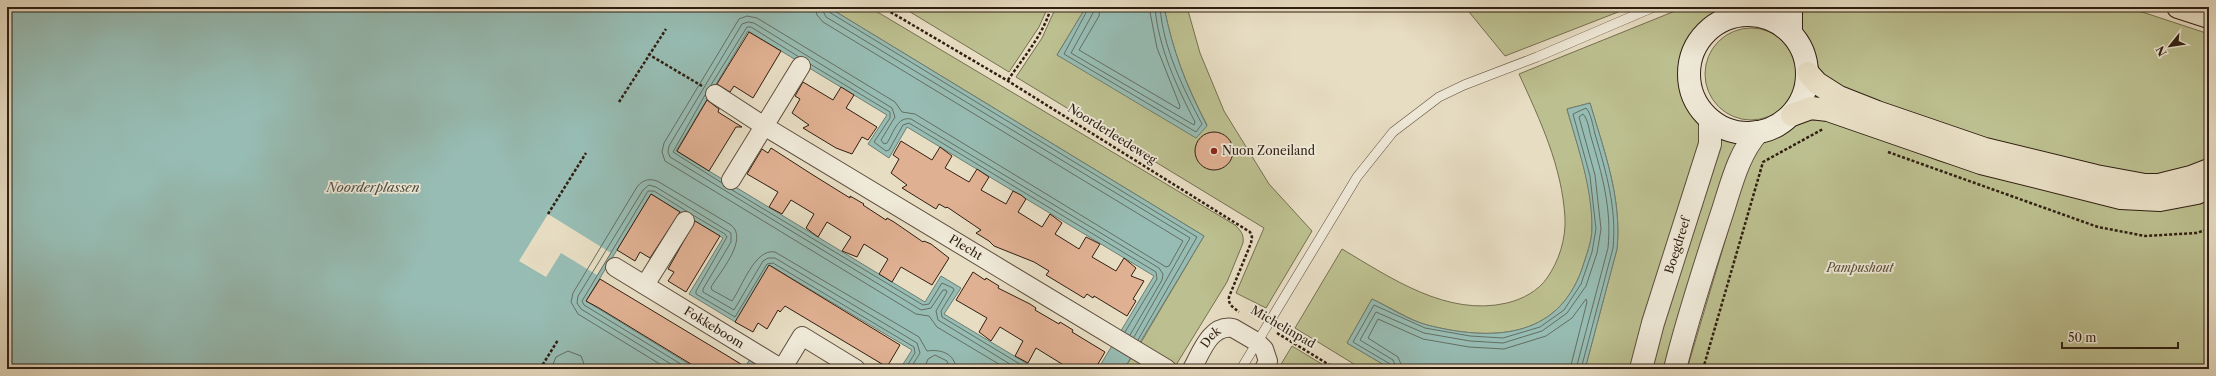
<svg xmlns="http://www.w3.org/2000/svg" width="2216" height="376" font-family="'Libre Caslon Text',serif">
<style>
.green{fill:#bcbf8f;stroke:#766f50}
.water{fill:#97bcb3;stroke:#6e7d72}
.pier{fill:#e7ddc3}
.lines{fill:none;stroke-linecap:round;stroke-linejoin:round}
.shore{stroke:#646e62;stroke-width:1}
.building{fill:#e0b092;stroke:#301f11}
.service-casing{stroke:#5e4e3e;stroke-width:10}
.minor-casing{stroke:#5e4e3e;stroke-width:20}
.tertiary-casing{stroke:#5e4e3e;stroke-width:24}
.secondary-casing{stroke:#301f11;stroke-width:24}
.trunk-casing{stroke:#301f11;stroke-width:24}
.path{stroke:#301f11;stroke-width:2.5;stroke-dasharray:3 2;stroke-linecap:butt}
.service{stroke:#efe9d8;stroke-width:9}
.minor{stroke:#efe9d8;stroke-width:18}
.tertiary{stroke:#efe9d8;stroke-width:22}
.secondary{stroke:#efe9d8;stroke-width:22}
.trunk{stroke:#e7ddc3;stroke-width:22}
.poi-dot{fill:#8f2418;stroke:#efe9d8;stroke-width:1.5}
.labels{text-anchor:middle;stroke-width:3.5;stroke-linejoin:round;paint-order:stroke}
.street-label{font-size:12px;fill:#301f11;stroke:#efe9d8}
.poi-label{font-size:12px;fill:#301f11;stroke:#efe9d8;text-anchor:start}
.park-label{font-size:12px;font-style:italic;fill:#5a4f37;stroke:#efe9d8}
.water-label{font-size:13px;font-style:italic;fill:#4f4e42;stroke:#efe9d8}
</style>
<rect width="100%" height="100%" fill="#e7ddc3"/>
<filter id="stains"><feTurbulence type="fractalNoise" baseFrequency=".005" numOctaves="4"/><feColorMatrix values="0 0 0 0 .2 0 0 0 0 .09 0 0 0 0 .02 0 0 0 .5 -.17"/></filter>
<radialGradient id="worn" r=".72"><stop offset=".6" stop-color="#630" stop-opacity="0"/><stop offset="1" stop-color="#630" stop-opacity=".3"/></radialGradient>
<path class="green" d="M828,7H869L1235,225C1241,231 1244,234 1243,243L1227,282L1176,365L1140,344L1204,236Z
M902,7H1048L1039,27L1009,72Z
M1056,7H1086L1057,55L1207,125C1186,85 1173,52 1164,7H1187L1200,53L1224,111L1269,184L1312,231L1266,308L1236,293L1264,228L1016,77L1042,38Z
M1465,7H1631L1505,56Z
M1685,7H1736C1698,22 1667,58 1688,101C1694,112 1702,120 1704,134L1632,369H1585L1617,249C1622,198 1604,151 1590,103L1567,109C1578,148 1593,188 1592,228C1592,242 1586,256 1582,269C1557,340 1490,341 1427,325C1409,320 1390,307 1372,299L1347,343L1391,369H1362L1295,328L1342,249C1391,278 1447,317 1507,303C1523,299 1538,291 1547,278C1559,261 1566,239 1565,218C1562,166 1540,120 1519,74Z
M1761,7H1784L1782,15Z
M1798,7H2127L2209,34V160L2149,178L2029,154L1826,83L1819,70L1814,49L1799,25Z
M1705 74a46 46 0 1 1 92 0a46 46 0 1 1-92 0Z
M1807,120H1833L1939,161L2032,187L2209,195V369H1687L1748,164L1763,143L1789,129L1797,122Z
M1721,134L1742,143L1668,369H1648Z
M1292,346L1330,369H1285L1280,366Z
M1133,355L1155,369H1124Z"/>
<path class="water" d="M7,7H828L1204,236L1124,369H1098L1154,276L907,127L889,158L868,144L887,115L748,31L676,151L925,302L941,276L961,288L944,314L1036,369H943L935,364L932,369H900L912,350L771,266L737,323L689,294L723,238L651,194L586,301L697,369H574L568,366L565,369H7Z
M1086,7H1164C1173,52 1186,85 1207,126L1196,138L1057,55Z
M1590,103C1604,151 1622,198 1617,249L1585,369H1391L1347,343L1372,299C1389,307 1408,320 1427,325C1490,341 1557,340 1582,269C1586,256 1592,242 1592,228C1592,187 1578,148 1567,109Z
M750,359L767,369H744Z"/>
<path class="pier" d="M548,214L611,253L597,275L561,253L546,277L519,261Z"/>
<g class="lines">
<path class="shore" d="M815,7L817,15L823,22L1183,241L1169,266L1166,267L915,114L902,112L895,102L757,18L747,16L739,19L664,143L662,152L665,161L916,314L929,316L937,327L1007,369
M821,7L826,17L1190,238L1134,337
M827,7L829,12L1197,237L1138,340
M1089,7L1064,54L1196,132L1202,124C1183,88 1163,48 1160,7
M1094,7L1093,13L1071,53L1194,125L1195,122C1177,87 1158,47 1155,7
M1100,7L1099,16L1079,50L1179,109L1180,106L1157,48L1149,7
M810,64L890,112V118L874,142L886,151L889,150L903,125L909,123L1156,272L1157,279L1125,332
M711,85L747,27H751L799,57
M705,95L673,152L722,183
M732,190L923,305L929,304L942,283L953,288L954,290L941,311L942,317L1028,369
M688,212L654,191H648L582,301L584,305L689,369
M691,214L725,234L727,237L696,291V294L735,317L767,264L773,263L914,347L915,353L905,369
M551,369L556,357L568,351L581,356L586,369
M668,369L578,314L571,302L573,293L637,187C643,179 651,178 659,182L731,225C749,239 720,272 711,287L712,290L732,301C742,287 755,248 775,252L919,337L927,351C940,349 955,353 956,369
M679,369L581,309L577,303L578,296L643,190L649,185L656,187L731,233V242L703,289V292L734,310L763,261L768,258H775L917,343L920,353L910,369
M924,369L928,359L935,355L947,361L950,369
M1018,369L938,320L936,311L947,292L946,290H943L931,308L921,310L670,157L668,152L669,146L742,24L748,22L754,23L892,108L895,117L881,140L884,144L887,143C893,134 897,116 911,119L1159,268L1163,274L1162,280L1130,335
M1392,369L1390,364L1353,342L1374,305L1425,328L1470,336L1503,338L1540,327L1564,310L1581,284L1592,252L1596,229L1590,176L1573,114L1586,108C1591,113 1593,126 1595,134C1606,172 1617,208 1613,248L1581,369
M1397,369L1393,360L1360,340L1376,312L1424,333L1470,341L1503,343L1542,331L1567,313L1586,286L1597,253L1601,229L1595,175L1579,117L1583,114C1588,119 1589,130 1591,137C1602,174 1612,209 1608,248L1576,369
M1403,369L1398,357L1368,338L1378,319L1423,339L1469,347L1504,349L1546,336L1572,318L1586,299L1587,302L1570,369"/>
</g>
<path class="building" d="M749,32L781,51L753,98L734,86L730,92L717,84Z
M803,82L833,100L841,87L854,95L846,108L877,127L868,140L862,137L852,154L836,148L803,128L809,125L792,113L800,99L795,96Z
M707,100L719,109L718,112L742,127H736L709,171L677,151Z
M1195 151a19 19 0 1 1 38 0a19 19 0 1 1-38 0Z
M901,141L932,160L940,147L952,156L945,168L969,182L977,169L989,177L981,190L1006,204L1013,191L1021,195L1026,199L1018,212L1042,227L1050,214L1062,223L1055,234L1079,249L1086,237L1100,244L1092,257L1116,271L1124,258L1136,268L1131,276L1144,281L1133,299L1136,301L1127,316L1094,296L1093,298L1087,294L1084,298L1046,275L1049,271L1034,262L994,246L989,241L976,233L981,230L947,207L946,208L939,204L936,209L902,188L907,185L891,173L899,159L893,155Z
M771,148L813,175L850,198V196L864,204L863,205L886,220L887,218L894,222L923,242L924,241L931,244L949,258L932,285L901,267L892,282L879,274L888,259L864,244L857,257L842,251L851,237L827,222L818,237L806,228L814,214L791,200L782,214L769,207L778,192L747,174L762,149L768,153Z
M651,194L680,212L650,258L640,252L635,261L617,250Z
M695,221L720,236L686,292L668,281L674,272L668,269Z
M769,265L900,345L887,367L785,306L780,312L778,310L767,329L758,323L753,332L735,322Z
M973,272L985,280L986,278L999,286L998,288L1030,304L1036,308L1035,310L1059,324L1060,322L1073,330L1072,332L1105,352L1095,369H1070L1036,348L1028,363L1015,356L1023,341L1000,327L991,341L979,332L987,318L956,300Z
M600,279L731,358L749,369H699L599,308L586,301Z"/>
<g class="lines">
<defs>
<path id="service" d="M1241,369L1357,177L1393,132L1439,97L1464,85L1537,57L1654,7"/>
<g id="minor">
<path id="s1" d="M715,94L764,126L1167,369"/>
<path d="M731,180L801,66"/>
<path id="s2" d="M615,267L782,369L802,336L856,369"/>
<path d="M645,285L685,221"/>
<path id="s3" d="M1192,369C1201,353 1210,324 1233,328L1257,342L1264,349L1268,361L1264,369"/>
</g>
<g id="tertiary">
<path id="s4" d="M1641,369L1653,323L1710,144V121"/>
<path d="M1675,369C1688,316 1705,265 1722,213C1731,186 1738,154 1758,132"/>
</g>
<path id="secondary" d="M1791,7V31
M1689 74a59 59 0 1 1 118 0a59 59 0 1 1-118 0Z"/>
<path id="trunk" d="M2178,7L2209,17
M1808,73L1817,83L1839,97L1877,112L1985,149L2096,176L2145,185H2159L2191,177L2209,170
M1792,115L1811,108L1828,110L1981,163L2121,198L2160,200L2197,193L2209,187"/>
</defs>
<use href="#service" class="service-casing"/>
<use href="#minor" class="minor-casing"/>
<use href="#tertiary" class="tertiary-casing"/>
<use href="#secondary" class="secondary-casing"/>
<use href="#trunk" class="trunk-casing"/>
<path class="path" d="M882,7L1008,81L1250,232L1252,237L1251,243L1229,297C1228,305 1233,307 1239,312
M648,54L702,86
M1008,80C1023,58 1044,34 1051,7
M619,102L666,29
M1888,152L2098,227L2145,236L2196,233L2209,229
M548,214L586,153
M1277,333L1336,369
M540,369L558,340
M1703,369L1763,162L1823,129"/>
<use href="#service" class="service"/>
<use href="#minor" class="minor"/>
<use href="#tertiary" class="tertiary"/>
<use href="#secondary" class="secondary"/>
<use href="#trunk" class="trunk"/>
</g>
<circle class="poi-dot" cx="1214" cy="151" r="4"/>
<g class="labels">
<g class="street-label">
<text transform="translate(1112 134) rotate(32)" y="4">Noorderleedeweg</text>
<text dy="4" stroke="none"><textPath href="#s4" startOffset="129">Boegdreef</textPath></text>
<text dy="4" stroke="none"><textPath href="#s1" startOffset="294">Plecht</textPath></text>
<text dy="4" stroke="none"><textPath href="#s2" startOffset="116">Fokkeboom</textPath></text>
<text transform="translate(1283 327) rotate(30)" y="4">Michelinpad</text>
<text dy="4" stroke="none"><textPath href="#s3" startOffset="37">Dek</textPath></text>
</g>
<g class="poi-label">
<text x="1222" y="155">Nuon Zoneiland</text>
</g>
<g class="park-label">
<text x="1860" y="272">Pampushout</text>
</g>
<g class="water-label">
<text x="373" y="192">Noorderplassen</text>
</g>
</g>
<rect width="2216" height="376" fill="none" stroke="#e7ddc3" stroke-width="24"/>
<rect x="8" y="8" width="2200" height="360" fill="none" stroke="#301f11" stroke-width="2"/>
<rect x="12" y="12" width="2192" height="352" fill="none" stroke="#301f11"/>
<g transform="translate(2170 46) rotate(240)" stroke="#efe9d8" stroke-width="3" paint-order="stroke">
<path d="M0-3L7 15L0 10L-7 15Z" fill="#301f11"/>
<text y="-6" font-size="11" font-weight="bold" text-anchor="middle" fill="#301f11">N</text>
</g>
<path d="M2062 342v6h116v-6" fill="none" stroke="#301f11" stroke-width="2"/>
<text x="2068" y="342" font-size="12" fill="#301f11" stroke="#efe9d8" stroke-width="3" paint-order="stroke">50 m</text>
<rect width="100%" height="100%" filter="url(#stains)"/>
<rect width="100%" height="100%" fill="url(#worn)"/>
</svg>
